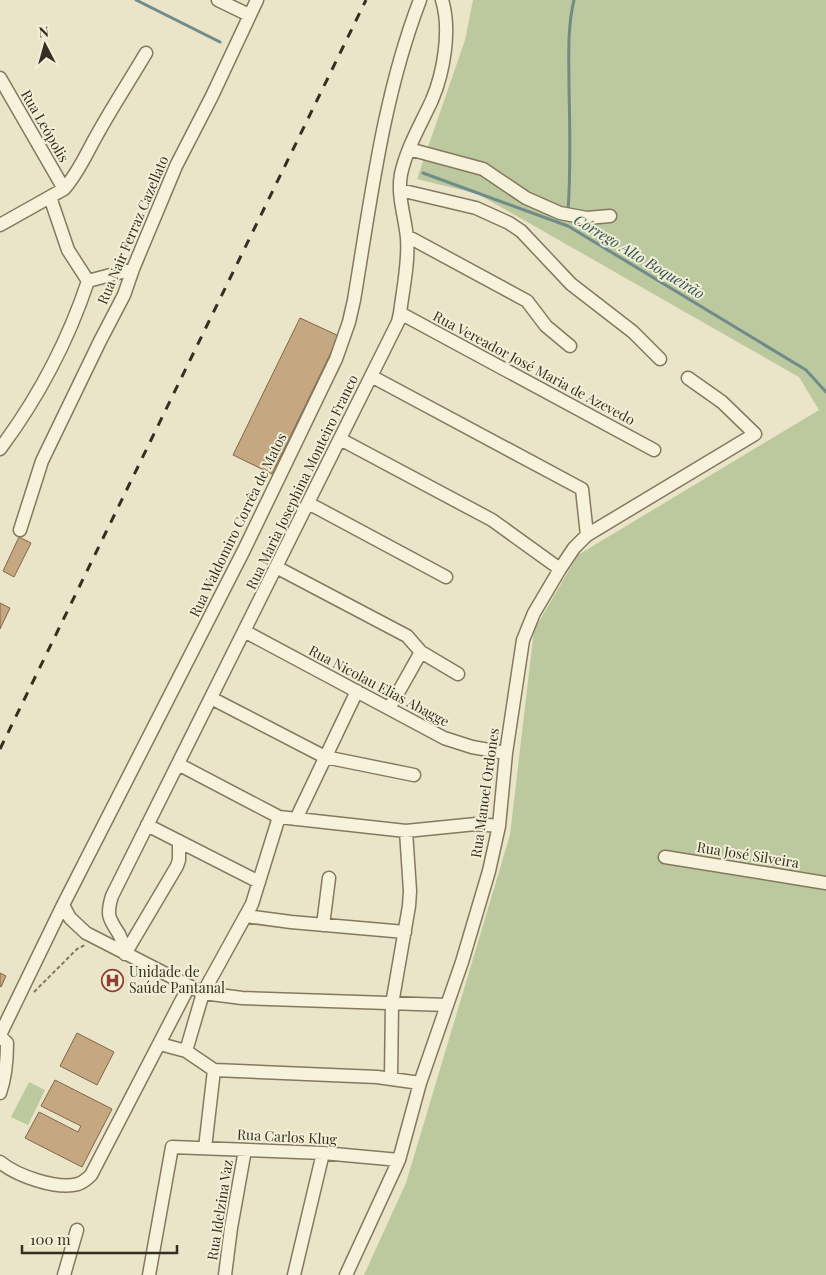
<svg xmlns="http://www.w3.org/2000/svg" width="826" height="1275" font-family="'Playfair Display',serif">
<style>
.green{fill:#bcc89d}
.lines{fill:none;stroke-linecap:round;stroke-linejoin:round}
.stream{stroke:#708c8a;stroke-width:3}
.building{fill:#c5a782;stroke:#816747}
.minor-casing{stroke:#85785f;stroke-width:15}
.path{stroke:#85785f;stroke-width:2;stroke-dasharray:4 2.5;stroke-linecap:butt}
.minor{stroke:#f6f2db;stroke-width:12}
.rail{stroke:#362e21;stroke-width:3;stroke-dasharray:9 9;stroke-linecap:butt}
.labels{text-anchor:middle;stroke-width:4;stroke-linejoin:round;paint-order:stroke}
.street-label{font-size:14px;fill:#362e21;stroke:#f2efd7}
.poi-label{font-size:14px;fill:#362e21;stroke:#f2efd7;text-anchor:start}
.water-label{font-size:15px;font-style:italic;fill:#325255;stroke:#f2efd7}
</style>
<rect width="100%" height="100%" fill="#eae5c8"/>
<path class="green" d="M473,0H826V1275H364L406,1183L510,835L534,630L578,555L819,410L799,377L478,194L417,179L465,40Z
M29,1082L45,1090L28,1125L11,1117Z"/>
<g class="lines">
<path class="stream" d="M136,0L220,42
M423,173L568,226L806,370L826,392
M568,211C571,170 570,129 569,88C569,59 567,29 574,0"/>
</g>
<path class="building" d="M300,318L339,336L272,474L233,455Z
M19,537L31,543L14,577L3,571Z
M0,603L10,608L0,629Z
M0,973L6,976L1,987L0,986Z
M77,1033L114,1052L97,1085L60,1066Z
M55,1080L112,1109L82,1167L25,1138L39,1112L78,1132L81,1126L41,1106Z"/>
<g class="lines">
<defs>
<path id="minor" d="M218,0L249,15
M0,78L64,189
M409,149L483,169L526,198L560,213L587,218L610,216
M400,190L476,208L509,223L521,231L571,284L633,332L660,359
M50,197L68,250L88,281L133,269
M0,225L64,189C79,172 87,152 98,133C113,106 130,80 146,53
M407,236L527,301L546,326L570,346
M400,313L654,450
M371,376L582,489L587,535
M340,439L492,520L560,569
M0,449C38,398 68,341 88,281
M308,503L446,577
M20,530L42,461L100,341L124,295L133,269L176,166L212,96L257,0
M276,567L407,636L421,652L458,674
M244,631L444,738L472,747L506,753
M211,698L325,757L414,775
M390,707L421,652
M178,764L279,817L406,831L476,824L499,826
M296,819L357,691
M147,825L259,882
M665,857L826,883
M63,905L70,918L86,933L203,993L242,998L447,1005
M246,916L291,922L405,932
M323,925L329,878
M125,954C124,948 122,940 119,934C109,919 106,915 112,896L398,322L400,313C403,289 409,262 407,238C405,216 397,196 401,174C407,147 421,124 432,100C444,72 451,29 442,0
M125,954L177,866L179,860V841
M0,1035L63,905L244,550L336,359L349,322L354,300C371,199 383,96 420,0
M0,1036L7,1043C7,1061 6,1076 0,1093
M160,1044L186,1051L214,1070L377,1077L420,1083
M186,1051L203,993L252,904L279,817
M391,1078L392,1004L409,906L410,891L406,831
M205,1148L214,1070
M0,1162C17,1176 57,1190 78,1184C84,1182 87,1179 91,1175L189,986
M64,1275L77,1230
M149,1275L172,1147L323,1153L399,1160
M225,1275L231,1228L245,1150
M294,1275L323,1153
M346,1275L399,1160L420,1083L462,962L489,871L499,826L506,753L523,640L534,613L560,569L574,548L587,535L755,434L722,402L688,378"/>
</defs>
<use href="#minor" class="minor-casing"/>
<path class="path" d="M34,992L77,949L85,945"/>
<use href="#minor" class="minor"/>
<path class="rail" d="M0,749L366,0"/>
</g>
<defs>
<symbol id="hospital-ring" viewBox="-11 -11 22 22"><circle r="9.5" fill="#f2efd7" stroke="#8e4134" stroke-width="1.5"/><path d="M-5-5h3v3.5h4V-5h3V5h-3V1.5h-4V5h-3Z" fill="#8e4134"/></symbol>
</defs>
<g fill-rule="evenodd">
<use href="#hospital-ring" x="100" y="968" width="25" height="25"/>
</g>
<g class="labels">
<g class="street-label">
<text transform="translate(45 126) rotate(60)" y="5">Rua Leópolis</text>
<text transform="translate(133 230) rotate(-67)" y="5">Rua Nair Ferraz Cazellato</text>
<text transform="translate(534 368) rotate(28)" y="5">Rua Vereador José Maria de Azevedo</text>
<text transform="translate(302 482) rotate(-64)" y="5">Rua Maria Josephina Monteiro Franco</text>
<text transform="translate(238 525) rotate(-64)" y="5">Rua Waldomiro Corrêa de Matos</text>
<text transform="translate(379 686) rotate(28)" y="5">Rua Nicolau Elias Abagge</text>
<text transform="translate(485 793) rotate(-82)" y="5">Rua Manoel Ordones</text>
<text transform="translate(748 855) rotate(9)" y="5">Rua José Silveira</text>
<text transform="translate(287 1137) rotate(3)" y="5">Rua Carlos Klug</text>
<text transform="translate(220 1210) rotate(-81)" y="5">Rua Idelzina Vaz</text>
</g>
<g class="poi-label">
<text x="129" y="977">Unidade de<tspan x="129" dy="16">Saúde Pantanal</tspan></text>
</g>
<g class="water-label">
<text transform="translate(639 257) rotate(31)" y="5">Córrego Alto Boqueirão</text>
</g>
</g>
<g transform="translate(45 45) rotate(354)" stroke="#f2efd7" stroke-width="4" paint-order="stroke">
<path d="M0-4L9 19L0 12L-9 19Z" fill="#362e21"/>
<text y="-8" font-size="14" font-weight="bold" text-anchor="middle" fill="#362e21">N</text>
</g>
<path d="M22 1245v8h155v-8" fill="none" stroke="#362e21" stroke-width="2.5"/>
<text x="30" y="1245" font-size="15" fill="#362e21" stroke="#f2efd7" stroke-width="4" paint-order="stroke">100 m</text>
</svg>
